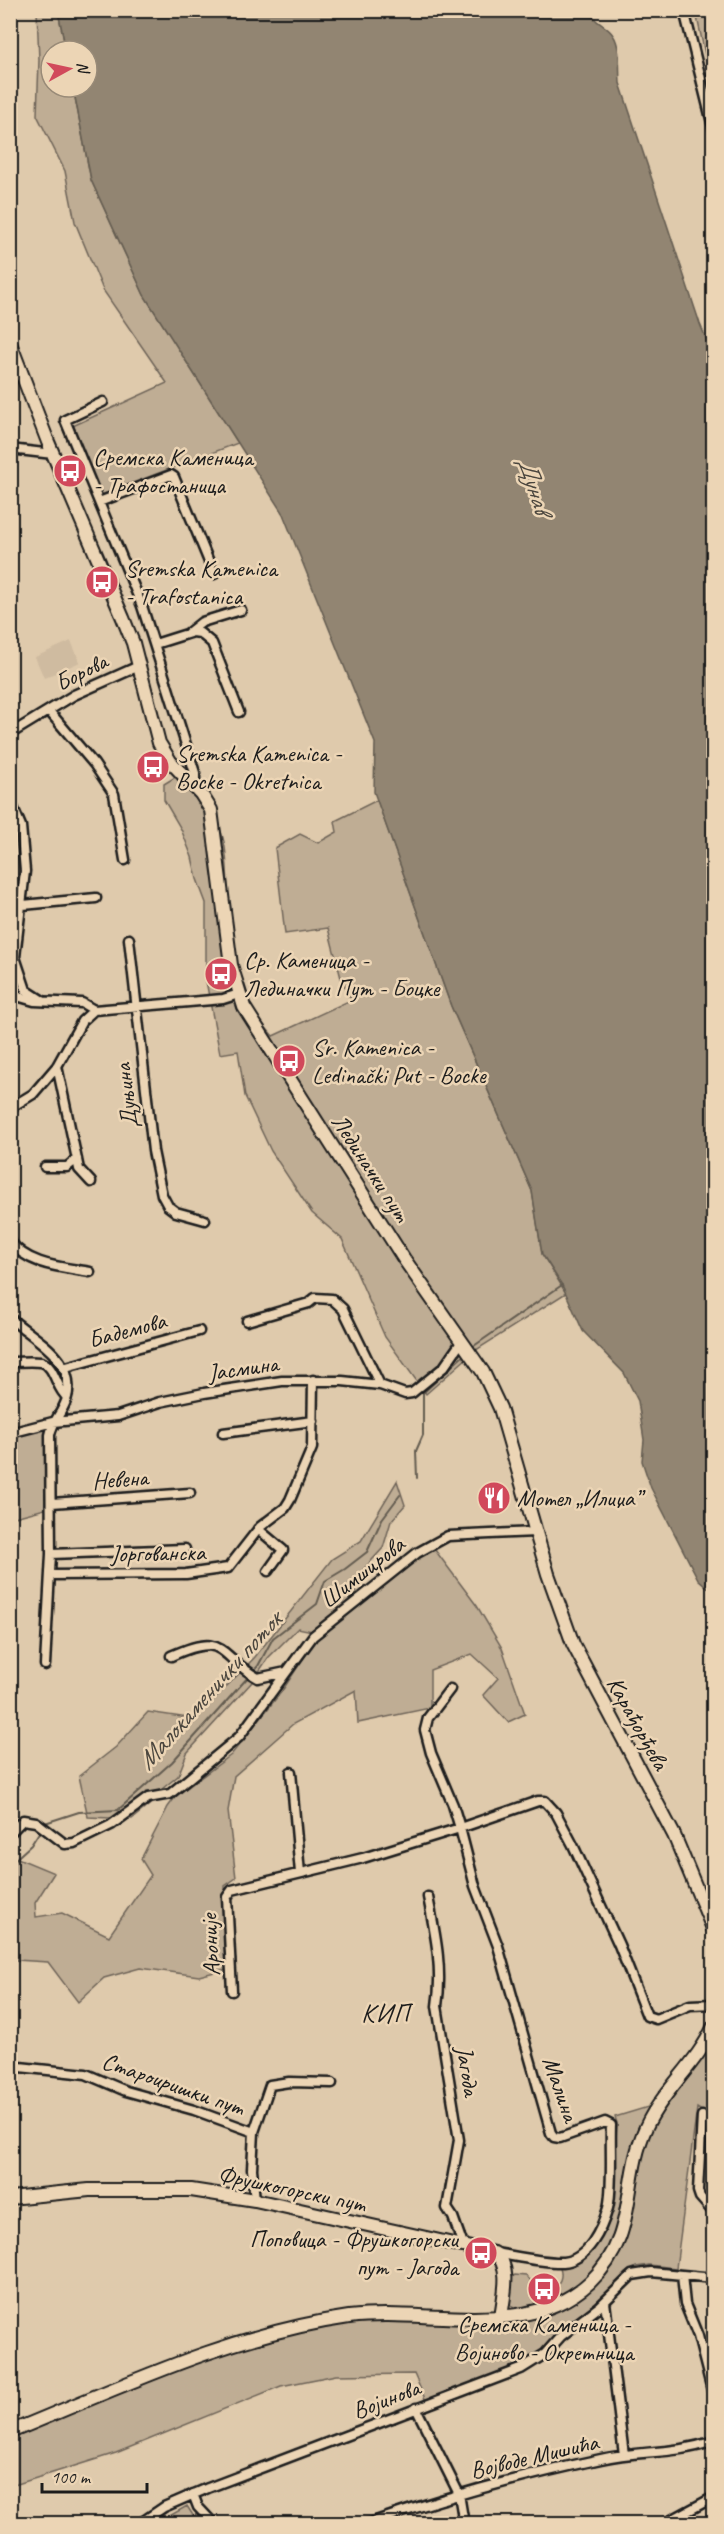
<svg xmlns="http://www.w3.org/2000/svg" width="724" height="2534" font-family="Caveat,sans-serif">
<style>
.built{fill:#cfbba0}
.green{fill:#bfad94;stroke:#6e6458;stroke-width:1.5}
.water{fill:#928572;stroke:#635b50;stroke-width:1.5}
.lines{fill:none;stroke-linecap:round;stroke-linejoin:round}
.stream{stroke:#635b50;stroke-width:2}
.street-casing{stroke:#1c1c1c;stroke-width:13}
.secondary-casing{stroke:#1c1c1c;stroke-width:16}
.street{stroke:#ecd5b5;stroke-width:8}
.secondary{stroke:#ecd5b5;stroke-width:12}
.labels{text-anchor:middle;stroke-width:5;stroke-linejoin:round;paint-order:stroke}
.poi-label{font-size:24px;fill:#1c1c1c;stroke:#ecd5b5;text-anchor:start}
.street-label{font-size:24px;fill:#1c1c1c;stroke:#ecd5b5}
.water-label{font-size:26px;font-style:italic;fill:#4b463e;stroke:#ecd5b5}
.neighbourhood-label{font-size:26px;letter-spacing:1.5px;fill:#1c1c1c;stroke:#ecd5b5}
</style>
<rect width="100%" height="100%" fill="#dfcaac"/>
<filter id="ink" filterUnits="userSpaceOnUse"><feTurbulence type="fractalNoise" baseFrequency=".0167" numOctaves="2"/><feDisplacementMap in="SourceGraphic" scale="12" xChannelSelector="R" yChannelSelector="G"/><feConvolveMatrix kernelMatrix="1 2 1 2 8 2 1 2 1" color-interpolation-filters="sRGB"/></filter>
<g filter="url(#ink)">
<path class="built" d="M71,641L80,662L44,678L35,657Z"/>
<path class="green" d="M711,10L714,11L713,92L697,17Z
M37,11H58L66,51H51V87H73L91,180L144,295L238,443L93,498L64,430L167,383L103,290L75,222L65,171L37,115L39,60Z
M177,776L192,788L200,782C209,802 219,820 224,842C233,884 221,944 238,983C246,1003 259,1020 273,1036L351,1000L341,978L328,928L285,934L275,848L300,834L318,843L337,832L335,821L377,800L451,1006L532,1191L542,1254L566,1293L476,1350L426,1394L385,1337L342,1239L312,1213L271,1151L245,1096L238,1051L220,1054L206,981V903L197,879L192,857L181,829L164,800V784Z
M48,1420L45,1509L11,1518V1427Z
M397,1481L405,1505L391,1521L383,1548L351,1583L358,1596L312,1631L298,1628L268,1658L252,1682L187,1753L178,1776L162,1789L154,1801L132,1819L88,1817L79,1776L116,1747L148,1712L195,1719L255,1657L332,1559L361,1541Z
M435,1550L477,1606L502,1648L525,1714L508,1722L483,1695L498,1678L472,1654L430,1670V1708L358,1723L356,1690L293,1724L234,1776L228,1811L236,1878L225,1886L227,1969L199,1976L140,1968L104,1978L78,2002L48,1962L16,1960L11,1924L10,1857L20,1859L54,1873L35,1903L36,1917L62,1913L109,1936L151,1875L141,1859L168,1807L176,1796L231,1755L282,1691L316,1639L423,1553Z
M713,2036V2113L707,2114L697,2108L676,2268L649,2265L636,2267L625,2273L602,2298L540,2353L520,2366L426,2401L414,2374L336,2375L281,2386L116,2453L11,2486V2439C129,2390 259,2328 388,2318C458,2313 540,2347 594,2284C608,2268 625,2243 630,2222C639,2192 637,2159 650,2130C665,2096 692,2066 713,2036Z
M651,2106L618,2232L603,2260L581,2284L548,2303L516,2310L507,2302L510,2278L515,2275L526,2276L538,2288L550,2290C560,2285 564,2276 559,2265L581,2259L588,2254L593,2248L612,2207L617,2123L615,2117Z
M187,2506L198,2523H148L158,2518L159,2522Z"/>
<path class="water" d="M591,11C593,23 607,25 613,35C621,46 619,70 620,83L700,324L713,355V1592L698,1579L651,1488L642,1461L644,1440L638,1401L624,1373L583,1331L562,1285L542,1254L532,1191L451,1006L374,792L375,743L283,514L144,295L91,180L73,87H87V51H66L58,11Z"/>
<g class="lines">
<path class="stream" d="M471,1348L562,1285
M417,1478L416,1451L423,1435V1393L465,1354
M10,1864L31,1845L45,1823L79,1812L118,1810L172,1762L258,1666L273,1638L317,1604L325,1581L345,1569L367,1552L382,1519L400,1495"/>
<defs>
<path id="street" d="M684,10L714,131
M10,378L22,374
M103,402L65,420L142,606L195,773V788
M10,449L53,454
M99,502L171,475L174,477L214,574
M188,633L202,622L241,610
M155,644L193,632L200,633L212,643L239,712
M49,711L94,764L114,794L125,860
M10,734L74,695L139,666
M10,800L21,826L25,871L15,957L26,990L43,1001
M23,905L96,898
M129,939L153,1151L162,1195L168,1206L176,1212L205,1220
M10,994L34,1001L82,1003L94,1010
M57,1066L79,1169L91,1182
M10,1108L33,1094L57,1066L82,1021L94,1010L189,1002L223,999L239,994
M45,1167H67L77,1159
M10,1241C28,1266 63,1267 90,1272
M10,1318C37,1341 79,1361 66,1401C61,1415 53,1420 50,1435L51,1554L45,1665
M247,1321L309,1303L315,1298L332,1299L343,1309L380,1385
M10,1362C20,1362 31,1361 41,1362C55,1365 56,1389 67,1397
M66,1367L199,1331
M10,1433L53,1422L118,1416L160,1402L204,1393L282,1381H342L380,1385L405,1394L412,1393L444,1367L462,1341
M223,1433L313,1421
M52,1503L190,1493
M258,1529L283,1550L268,1571
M51,1554L185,1549
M50,1575L186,1574L228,1568L260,1527L285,1508L290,1500L312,1448L313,1380
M171,1656C226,1631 216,1654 258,1678L286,1672
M450,1689L428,1718L425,1730L431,1753L453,1805L460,1828L538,1801H545L556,1813L573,1845L619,1945L647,2016L656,2019L690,2005L714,2004
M291,1772L300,1873
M10,1833L23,1820L36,1822L65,1844L74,1843L111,1825L148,1798L170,1794L239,1737L313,1636L417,1553L448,1536L536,1532
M428,1897C435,1933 443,1968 437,2006L459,2140L447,2208L453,2217L464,2248
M232,1991L227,1897L232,1890L363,1858L460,1828L475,1886L498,1946L551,2133L554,2137L560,2138L605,2122L611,2125C610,2147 613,2189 608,2208C602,2229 588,2260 563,2262C545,2263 514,2256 495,2253
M10,2066L86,2074L126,2091L194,2110L254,2132L252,2169L255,2200
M702,2116L698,2191L700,2197L714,2213
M254,2132L270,2085L289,2082L332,2083
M682,2275L685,2304L698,2336L714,2398
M605,2302L624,2455
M416,2408L459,2494L464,2524
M193,2494L198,2507L214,2524
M64,2524H76
M139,2524L164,2507L208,2488L521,2369L545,2354L561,2336L599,2307L632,2275L651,2272L714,2278
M367,2524C444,2497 522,2476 601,2459C641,2450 673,2455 714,2441
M664,2524L714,2497"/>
<path id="secondary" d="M10,343L48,442L123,618L133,643L159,743L170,761L201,794L211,810L231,965L244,1007L404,1259L483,1372L500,1408L548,1574L573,1644L674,1835L714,1931
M10,2198L89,2190H191L255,2200L494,2253C513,2264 503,2299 501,2317
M10,2432C121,2387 230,2334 349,2317C427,2307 527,2341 590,2282C639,2236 621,2182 646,2127C663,2090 697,2064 714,2026"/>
</defs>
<use href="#street" class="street-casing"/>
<use href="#secondary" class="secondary-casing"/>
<use href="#street" class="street"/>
<use href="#secondary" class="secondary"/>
</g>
</g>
<defs>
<symbol id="bus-disc" viewBox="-11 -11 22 22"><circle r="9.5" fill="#d1495b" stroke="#ecd5b5"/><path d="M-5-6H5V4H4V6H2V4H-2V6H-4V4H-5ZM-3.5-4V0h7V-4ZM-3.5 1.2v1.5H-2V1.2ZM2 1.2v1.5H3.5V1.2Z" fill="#fff"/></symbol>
<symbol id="restaurant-disc" viewBox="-11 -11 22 22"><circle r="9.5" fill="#d1495b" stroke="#ecd5b5"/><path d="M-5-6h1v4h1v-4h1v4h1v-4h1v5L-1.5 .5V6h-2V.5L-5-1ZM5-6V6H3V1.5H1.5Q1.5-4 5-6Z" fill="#fff"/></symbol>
</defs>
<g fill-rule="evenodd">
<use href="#bus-disc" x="51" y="452" width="38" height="38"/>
<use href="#bus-disc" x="83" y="563" width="38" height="38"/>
<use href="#bus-disc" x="134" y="748" width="38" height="38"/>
<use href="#bus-disc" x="202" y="955" width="38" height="38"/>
<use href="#bus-disc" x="270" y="1042" width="38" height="38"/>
<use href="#restaurant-disc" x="475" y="1479" width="38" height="38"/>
<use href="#bus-disc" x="462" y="2234" width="38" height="38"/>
<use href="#bus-disc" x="525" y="2270" width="38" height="38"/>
</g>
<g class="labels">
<g class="poi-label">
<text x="93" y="465">Сремска Каменица<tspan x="93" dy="28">- Трафостаница</tspan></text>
<text x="125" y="576">Sremska Kamenica<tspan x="125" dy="28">- Trafostanica</tspan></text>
<text x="176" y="761">Sremska Kamenica -<tspan x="176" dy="28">Bocke - Okretnica</tspan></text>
<text x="244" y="968">Ср. Каменица -<tspan x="244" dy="28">Лединачки Пут - Боцке</tspan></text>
<text x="312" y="1055">Sr. Kamenica -<tspan x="312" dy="28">Ledinački Put - Bocke</tspan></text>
<text x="517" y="1506">Мотел „Илиџа”</text>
<text x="458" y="2247" text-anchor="end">Поповица - Фрушкогорски<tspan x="458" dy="28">пут - Јагода</tspan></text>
<text x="544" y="2332" text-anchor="middle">Сремска Каменица -<tspan x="544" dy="28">Војиново - Окретница</tspan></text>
</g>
<g class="street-label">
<text transform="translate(81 672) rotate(-27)" y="8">Борова</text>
<text transform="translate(126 1096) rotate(-97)" y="8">Дуњина</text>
<text transform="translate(371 1168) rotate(57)" y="8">Лединачки пут</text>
<text transform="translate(127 1330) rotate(-15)" y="8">Бадемова</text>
<text transform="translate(243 1368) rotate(-8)" y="8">Јасмина</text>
<text transform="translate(120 1479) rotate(-4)" y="8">Невена</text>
<text transform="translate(158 1553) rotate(-1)" y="8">Јоргованска</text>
<text transform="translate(362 1572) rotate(-38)" y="8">Шимширова</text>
<text transform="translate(638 1723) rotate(61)" y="8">Карађорђева</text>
<text transform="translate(210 1945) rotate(-93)" y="8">Ароније</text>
<text transform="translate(468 2071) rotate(81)" y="8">Јагода</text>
<text transform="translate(173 2084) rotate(19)" y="8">Староиришки пут</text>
<text transform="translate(561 2089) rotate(71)" y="8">Малина</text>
<text transform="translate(292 2189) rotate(12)" y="8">Фрушкогорски пут</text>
<text transform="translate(386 2399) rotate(-21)" y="8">Војинова</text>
<text transform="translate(534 2456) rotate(-13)" y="8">Војводе Мишића</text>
</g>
<g class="water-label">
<text transform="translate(535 485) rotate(72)" y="9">Дунав</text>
<text transform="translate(209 1690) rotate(-48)" y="9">Малокаменички поток</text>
</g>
<g class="neighbourhood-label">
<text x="386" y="2022">КИП</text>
</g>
</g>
<rect width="724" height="2534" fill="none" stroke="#ecd5b5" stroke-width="36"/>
<rect x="18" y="18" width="688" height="2498" fill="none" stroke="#1c1c1c" stroke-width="2" filter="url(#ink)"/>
<g transform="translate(69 69) rotate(82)"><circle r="28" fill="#ecd5b5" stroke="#998b78" stroke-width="1.5"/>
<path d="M0-4.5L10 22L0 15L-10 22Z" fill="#d1495b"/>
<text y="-9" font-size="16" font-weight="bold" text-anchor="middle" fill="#1c1c1c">N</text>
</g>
<path d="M42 2483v9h105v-9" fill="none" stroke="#1c1c1c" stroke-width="3"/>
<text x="51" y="2483" font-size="18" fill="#1c1c1c" stroke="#ecd5b5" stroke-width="4.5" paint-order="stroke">100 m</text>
</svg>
